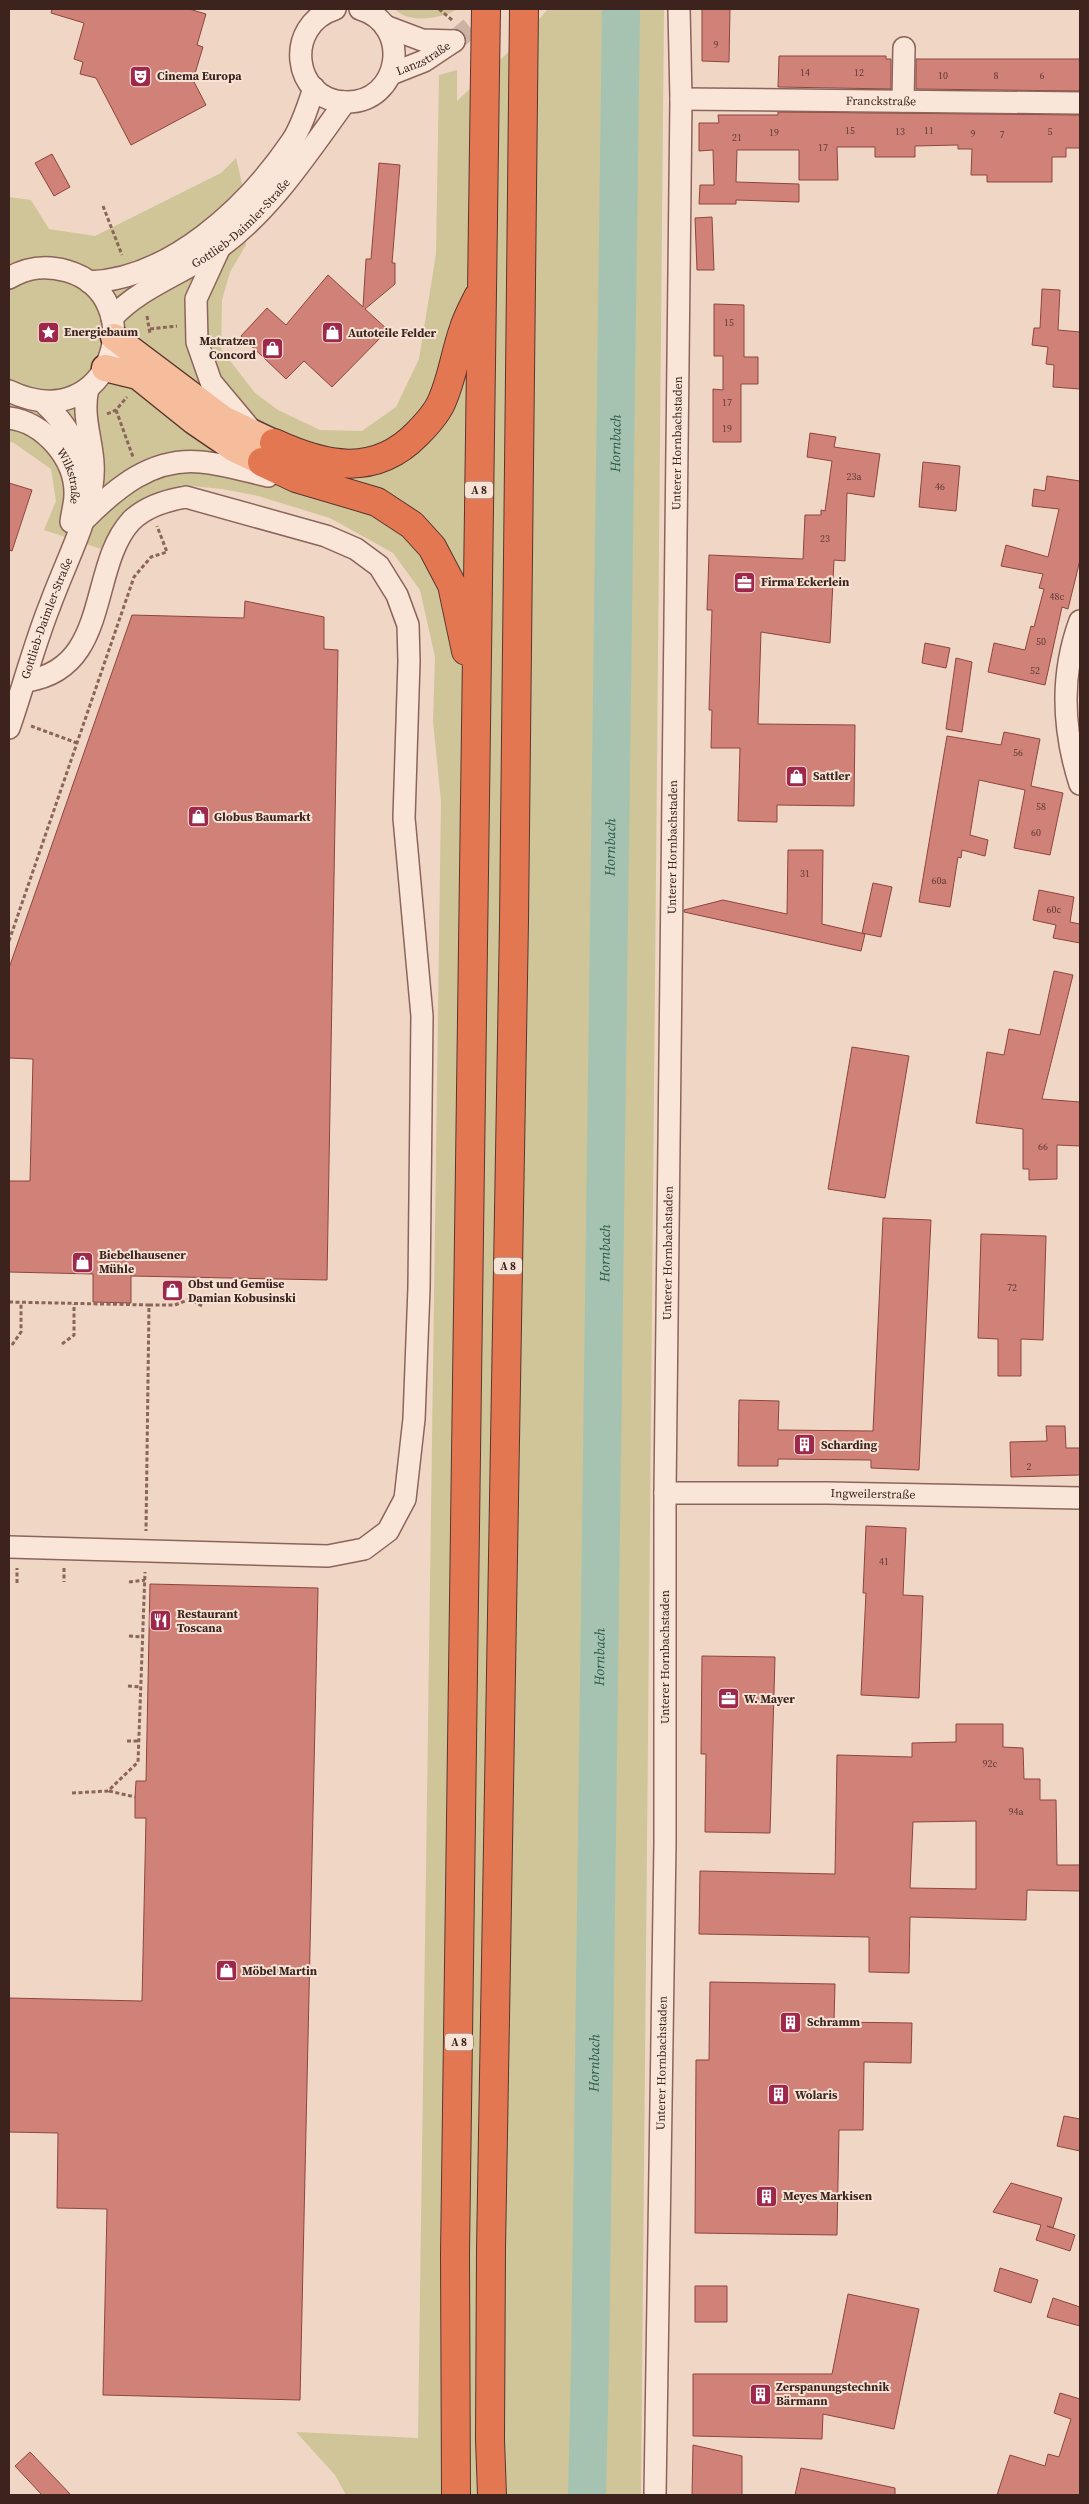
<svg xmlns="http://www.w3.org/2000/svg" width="1089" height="2504" font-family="'Source Serif 4',serif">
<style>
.green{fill:#cfc598}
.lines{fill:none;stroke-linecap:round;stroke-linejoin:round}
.river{stroke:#a6c3b2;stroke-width:38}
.building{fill:#d08279;stroke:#8d453e;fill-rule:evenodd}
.minor-tunnel{stroke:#ccb2a3;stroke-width:21;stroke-dasharray:21 11;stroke-linecap:butt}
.minor-casing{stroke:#8c655a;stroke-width:24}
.major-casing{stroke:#5a352e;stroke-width:29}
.highway-casing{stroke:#5a352e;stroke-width:30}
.path{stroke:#8c655a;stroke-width:3;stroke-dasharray:4 2.5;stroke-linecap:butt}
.minor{stroke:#fae6d8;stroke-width:21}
.major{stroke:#f5bd9b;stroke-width:26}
.highway{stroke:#e37752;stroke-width:28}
.highway-bridge-casing{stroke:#5a352e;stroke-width:30;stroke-linecap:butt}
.highway-bridge{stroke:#e37752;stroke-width:28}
.labels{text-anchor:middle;stroke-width:4;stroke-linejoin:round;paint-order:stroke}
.number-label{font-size:10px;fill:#613b35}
.shield{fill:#f7e3d5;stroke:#745d55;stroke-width:1}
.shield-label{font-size:11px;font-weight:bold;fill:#3c231e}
.street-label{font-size:12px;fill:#3c231e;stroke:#f7e3d5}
.poi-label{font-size:12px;font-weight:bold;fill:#3c231e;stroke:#f7e3d5;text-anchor:start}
.water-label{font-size:14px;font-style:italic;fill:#2d5c4b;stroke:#f7e3d5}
</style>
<rect width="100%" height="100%" fill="#f0d6c4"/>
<path class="green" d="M395,9H458C443,18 409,25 395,9Z
M548,9H664L641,2495H346L335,2475L296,2432L418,2438L441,801L433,721L435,657L420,590L393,553L330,518L258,496L222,489L182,485L160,491L120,521L101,549L44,530L56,501L51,469L14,443L9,441V197L31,200L49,229L95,236L221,173L236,158L244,192L246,245L230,272L222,300L221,349L255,393L278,410L320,430L362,431L396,407L419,359L436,254L439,75L457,70V101L523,38Z"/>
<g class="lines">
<path class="river" id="s1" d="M587,2495L590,2366L621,9"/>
</g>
<path class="building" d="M52,9H189L206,14L197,45L203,47L193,80L206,105L131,145L96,78L80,74L83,62L74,59L84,23L51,13Z
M702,9H730L729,62L702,61Z
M779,56H886V59H891V89L778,87Z
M916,59H1080V91L916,89Z
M778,112L1080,115V148H1066V157H1052V182H987V175H971L972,149H958V145L915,146V157H875V147H837L838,180H799V150H737L736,182L799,184V202L736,200V204H699L700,185H714L713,150L699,151V123H719L718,115H778Z
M52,154L70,187L54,196L35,163Z
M379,163L400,165L392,263H395V284L365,309L388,330L332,387L304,361L286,379L241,336L267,308L286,325L328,275L363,307L366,259H371Z
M712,217L714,270H697L695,218Z
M1042,289L1060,290L1058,330L1080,332V389L1053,387L1054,365L1046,364L1048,347L1032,345L1034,328H1040Z
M714,304L744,305V357H758V384H741V442H713V389L723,390V356H714Z
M810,433L836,437L834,447L880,454L874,497L847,493L845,561L834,560L830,643L761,632L758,724L855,725L854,806L777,805V822L738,821L740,748H711L712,710H709L712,610H707L709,555L803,559L805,515H821V510L825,511L832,461L807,457Z
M923,462L960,466L956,511L919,507Z
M1047,476L1080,481V560L1068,609L1062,607L1045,685L988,672L994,643L1025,650L1031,626L1034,627L1044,589L1039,588L1043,574L1001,566L1006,545L1048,557L1059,509L1032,506L1034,489L1045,491Z
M9,483L32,490L12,551L9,550Z
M245,601L324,617V649L338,650L327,1280L131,1276V1303L93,1302V1274L9,1272V1181H30L33,1059L9,1058V968L132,615L244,618Z
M925,643L950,648L946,668L922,663Z
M956,658L972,662L962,732L946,729Z
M1004,732L1040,739L1031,786L1063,793L1050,855L1014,848L1025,790L979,780L970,835L988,840L985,856L962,850L961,858L958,857L950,907L919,902L947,736L1001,745Z
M788,850H823L822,924L865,934L861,951L684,912V910L723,900L787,914Z
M873,883L892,887L881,937L862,933Z
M1039,890L1074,897L1070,922L1080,924V943L1053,938L1056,925L1033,920Z
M1054,971L1073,975L1042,1099L1080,1102V1146L1057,1145V1179L1029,1180V1169H1023V1129L976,1123L987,1052L1004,1055L1009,1029L1040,1035Z
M852,1047L909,1056L885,1198L828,1189Z
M883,1218L931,1220L919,1470L871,1468V1460L778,1459V1466H738L739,1400L779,1401L778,1430L873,1431Z
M981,1234L1046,1236L1043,1340L1021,1339V1376H998V1339L978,1338Z
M1046,1426H1065L1066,1448H1080V1475L1011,1477L1010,1442L1047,1441Z
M866,1526L906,1528L903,1595L923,1596L919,1698L861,1695L866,1593H863Z
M150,1584L318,1588L300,2400L103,2395L107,2209L57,2208L58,2133L9,2132V1998L142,2001L146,1818H135V1797L136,1781H146Z
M702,1656L775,1657L770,1833L705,1832L706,1754H701Z
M956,1724H1003V1747L1023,1748L1024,1779H1040V1800H1056L1057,1865H1080V1891L1027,1890L1026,1920L910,1917L909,1973L869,1972V1937L699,1934L700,1871L835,1874L837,1755L912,1757V1743L956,1742ZM976,1821V1889L910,1888L913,1822Z
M710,1982L835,1984L834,2022L912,2023L911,2063L864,2062L863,2130H839L837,2235L695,2233L696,2060H709Z
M1064,2116L1080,2119V2151L1057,2146Z
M1011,2183L1062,2198L1053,2228L1047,2226L1075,2235L1070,2251L1036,2240L1041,2225L993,2212Z
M1000,2268L1038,2280L1031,2303L994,2291Z
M695,2286H727V2322H695Z
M848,2294L919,2309L894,2429L823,2414L822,2439L693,2436V2374H832Z
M1053,2298L1080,2307V2326L1047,2317Z
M1060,2393L1080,2399V2495H997L1010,2455L1045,2466L1048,2454L1059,2457L1071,2419L1054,2413Z
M693,2445L742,2456V2495H692Z
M30,2452L71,2495H42L15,2466Z
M801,2468L895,2488V2495H795Z"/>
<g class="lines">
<path class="minor-tunnel" d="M454,41L493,9"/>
<defs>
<g id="minor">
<path d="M335,9C284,25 292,100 345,102C401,104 413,25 360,9"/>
<path d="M385,26L422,40L454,41"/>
<path id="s2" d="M391,74L424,61L454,41"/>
<path id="s3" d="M681,99L1080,103"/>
<path d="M903,101L904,48"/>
<path d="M219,249L196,299L197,342L211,382L252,431"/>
<path d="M9,278C28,267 46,265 67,271C153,296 112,440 9,391"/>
<path d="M89,282C171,279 248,206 292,141C302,126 308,106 314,88"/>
<path id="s4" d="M112,318C141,286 185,273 219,248C272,209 307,154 345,102"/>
<path d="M44,403C67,424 80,447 85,479"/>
<path id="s5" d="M9,418C44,422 76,459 75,495C75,503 72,513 71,522"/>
<path d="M84,520C116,488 152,457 201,462C223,464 246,471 268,476"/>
<path d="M1080,621C1060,675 1063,731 1080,784"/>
<path id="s6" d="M9,728C23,688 34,645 50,605C64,566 85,528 92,486C98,448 80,424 88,388"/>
<path id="s7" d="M665,1493H827L1080,1498"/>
<path d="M9,1547L328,1556L364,1549L388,1531L405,1499L414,1419L419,1288L422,1016L404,818L409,661L408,625L397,595L379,566L356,549L326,536L186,497C168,500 145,507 131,521C88,568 111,669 26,681"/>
<path id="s8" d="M655,2495L665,1843V1493L681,99L679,9"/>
</g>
<path id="major" d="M114,337L223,419L274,443
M105,368L138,376L194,421L235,449L262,462"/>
<path id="highway" d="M274,443C324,466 374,478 417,434C426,425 437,413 442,401C453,376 455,353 464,328C467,318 473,307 478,297
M262,462L296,478L377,502L412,525L432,547L452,585L466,651
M456,2495L455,2255L485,73
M492,2495L490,2440L491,2249L514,922L524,9"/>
</defs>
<use href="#minor" class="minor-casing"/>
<use href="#major" class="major-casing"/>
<use href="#highway" class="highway-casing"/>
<path class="path" d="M439,9L452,20
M103,206L122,255
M147,316L150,334
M150,329L177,326
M116,410L133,457
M107,414L116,410L127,397
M31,726L77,743
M9,941L134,577L151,557L167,552L157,526
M9,1302L149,1305L146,1531
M149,1305H175L190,1299L202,1306
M62,1344L74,1335V1304
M12,1345L21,1332V1303
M64,1568V1582
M129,1582L145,1580
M17,1583V1568
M129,1636L143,1637
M128,1686L141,1687
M127,1741H139
M109,1791L135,1797
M72,1793L108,1791L138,1762L145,1572"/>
<use href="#minor" class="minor"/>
<use href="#major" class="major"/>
<use href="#highway" class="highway"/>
<defs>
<path id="highway-bridge" d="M485,73L486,9"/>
</defs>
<use href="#highway-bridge" class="highway-bridge-casing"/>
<use href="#highway-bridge" class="highway-bridge"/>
</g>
<defs>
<symbol id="theatre-square" viewBox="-11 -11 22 22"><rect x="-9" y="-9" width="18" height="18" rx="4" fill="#9e274c" stroke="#f7e3d5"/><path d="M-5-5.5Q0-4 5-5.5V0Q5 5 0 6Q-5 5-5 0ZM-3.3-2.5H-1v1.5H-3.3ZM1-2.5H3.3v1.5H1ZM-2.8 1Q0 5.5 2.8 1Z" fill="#fff"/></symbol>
<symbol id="sight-square" viewBox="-11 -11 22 22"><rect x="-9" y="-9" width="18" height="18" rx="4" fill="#9e274c" stroke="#f7e3d5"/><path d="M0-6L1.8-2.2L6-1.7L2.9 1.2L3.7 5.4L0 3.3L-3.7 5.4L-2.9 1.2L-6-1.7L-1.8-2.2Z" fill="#fff"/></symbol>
<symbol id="shop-square" viewBox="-11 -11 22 22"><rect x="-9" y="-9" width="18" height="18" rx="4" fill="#9e274c" stroke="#f7e3d5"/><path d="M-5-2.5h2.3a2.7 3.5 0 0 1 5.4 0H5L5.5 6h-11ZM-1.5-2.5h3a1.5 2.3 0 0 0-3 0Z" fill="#fff"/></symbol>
<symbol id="office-square" viewBox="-11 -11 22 22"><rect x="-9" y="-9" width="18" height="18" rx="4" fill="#9e274c" stroke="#f7e3d5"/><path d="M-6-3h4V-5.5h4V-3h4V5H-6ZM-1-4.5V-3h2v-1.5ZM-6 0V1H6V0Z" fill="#fff"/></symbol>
<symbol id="building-square" viewBox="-11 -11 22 22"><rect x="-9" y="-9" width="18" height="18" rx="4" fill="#9e274c" stroke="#f7e3d5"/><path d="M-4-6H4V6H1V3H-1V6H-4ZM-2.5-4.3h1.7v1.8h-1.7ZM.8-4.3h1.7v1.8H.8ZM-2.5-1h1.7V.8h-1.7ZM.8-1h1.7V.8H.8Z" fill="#fff"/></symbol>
<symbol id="restaurant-square" viewBox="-11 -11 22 22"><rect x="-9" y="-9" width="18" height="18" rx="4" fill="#9e274c" stroke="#f7e3d5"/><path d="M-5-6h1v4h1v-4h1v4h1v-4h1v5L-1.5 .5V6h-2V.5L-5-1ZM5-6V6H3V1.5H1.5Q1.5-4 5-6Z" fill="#fff"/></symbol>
</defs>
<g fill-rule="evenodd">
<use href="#theatre-square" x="128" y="64" width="25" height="25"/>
<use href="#sight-square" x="36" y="320" width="25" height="25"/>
<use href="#shop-square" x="320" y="320" width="25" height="25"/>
<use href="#shop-square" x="260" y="336" width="25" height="25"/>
<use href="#office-square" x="732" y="570" width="25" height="25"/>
<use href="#shop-square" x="784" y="764" width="25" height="25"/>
<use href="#shop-square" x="186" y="804" width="25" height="25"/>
<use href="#shop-square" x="70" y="1250" width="25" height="25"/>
<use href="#shop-square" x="160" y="1278" width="25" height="25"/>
<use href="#building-square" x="792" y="1432" width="25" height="25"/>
<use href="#restaurant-square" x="148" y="1608" width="25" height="25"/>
<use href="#office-square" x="716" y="1686" width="25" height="25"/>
<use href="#shop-square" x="214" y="1958" width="25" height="25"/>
<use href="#building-square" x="778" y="2010" width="25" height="25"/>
<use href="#building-square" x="766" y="2082" width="25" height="25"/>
<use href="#building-square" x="754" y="2184" width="25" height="25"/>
<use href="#building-square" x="748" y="2382" width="25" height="25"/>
</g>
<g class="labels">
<g class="number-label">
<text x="716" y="48">9</text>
<text x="805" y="76">14</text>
<text x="859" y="76">12</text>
<text x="943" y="79">10</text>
<text x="996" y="79">8</text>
<text x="1042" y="79">6</text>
<text x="850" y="134">15</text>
<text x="929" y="134">11</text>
<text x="900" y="135">13</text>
<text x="1050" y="135">5</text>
<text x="774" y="136">19</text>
<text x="973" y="137">9</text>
<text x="1002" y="138">7</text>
<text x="737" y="141">21</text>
<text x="823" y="151">17</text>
<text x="729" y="326">15</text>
<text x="727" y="406">17</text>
<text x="727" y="432">19</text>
<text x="854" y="480">23a</text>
<text x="940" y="490">46</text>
<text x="825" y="542">23</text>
<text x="1057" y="600">48c</text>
<text x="1041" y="645">50</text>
<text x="1035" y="674">52</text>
<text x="1018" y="756">56</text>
<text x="1041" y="810">58</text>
<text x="1036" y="836">60</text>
<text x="805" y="877">31</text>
<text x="939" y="884">60a</text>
<text x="1054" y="913">60c</text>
<text x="1043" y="1150">66</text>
<text x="1012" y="1291">72</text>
<text x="1029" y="1470">2</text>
<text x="884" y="1565">41</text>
<text x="990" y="1767">92c</text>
<text x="1016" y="1815">94a</text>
</g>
<g class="shield">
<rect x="465" y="481.5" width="28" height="17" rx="4"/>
<rect x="494" y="1257.5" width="28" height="17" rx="4"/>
<rect x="445" y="2033.5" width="28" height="17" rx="4"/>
</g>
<g class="shield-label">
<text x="479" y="494">A 8</text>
<text x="508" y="1270">A 8</text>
<text x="459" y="2046">A 8</text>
</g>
<g class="street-label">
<text dy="4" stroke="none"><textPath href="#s2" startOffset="36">Lanzstraße</textPath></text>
<text dy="4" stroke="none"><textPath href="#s3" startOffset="200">Franckstraße</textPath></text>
<text dy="4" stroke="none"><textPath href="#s4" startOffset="161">Gottlieb-Daimler-Straße</textPath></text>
<text dy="4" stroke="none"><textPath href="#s8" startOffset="2052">Unterer Hornbachstaden</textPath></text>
<text dy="4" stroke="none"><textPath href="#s5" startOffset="90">Wilkstraße</textPath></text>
<text dy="4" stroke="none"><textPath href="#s6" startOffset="116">Gottlieb-Daimler-Straße</textPath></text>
<text dy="4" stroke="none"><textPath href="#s8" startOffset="1648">Unterer Hornbachstaden</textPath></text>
<text dy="4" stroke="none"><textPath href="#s8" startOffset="1242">Unterer Hornbachstaden</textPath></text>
<text dy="4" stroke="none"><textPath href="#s7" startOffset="208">Ingweilerstraße</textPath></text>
<text transform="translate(665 1657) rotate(-90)" y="4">Unterer Hornbachstaden</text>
<text dy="4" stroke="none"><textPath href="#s8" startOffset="432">Unterer Hornbachstaden</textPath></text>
</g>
<g class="poi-label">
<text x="157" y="80">Cinema Europa</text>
<text x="64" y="336">Energiebaum</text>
<text x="348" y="337">Autoteile Felder</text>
<text x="256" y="345" text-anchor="end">Matratzen<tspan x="256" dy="14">Concord</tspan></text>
<text x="761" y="586">Firma Eckerlein</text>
<text x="813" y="780">Sattler</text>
<text x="214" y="821">Globus Baumarkt</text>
<text x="99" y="1259">Biebelhausener<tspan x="99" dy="14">Mühle</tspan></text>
<text x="188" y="1288">Obst und Gemüse<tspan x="188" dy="14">Damian Kobusinski</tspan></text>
<text x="821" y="1449">Scharding</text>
<text x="177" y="1618">Restaurant<tspan x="177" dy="14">Toscana</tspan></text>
<text x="744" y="1703">W. Mayer</text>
<text x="242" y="1975">Möbel Martin</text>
<text x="807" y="2026">Schramm</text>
<text x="795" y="2099">Wolaris</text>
<text x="783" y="2200">Meyes Markisen</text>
<text x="776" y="2391">Zerspanungstechnik<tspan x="776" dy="14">Bärmann</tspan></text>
</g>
<g class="water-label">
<text dy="5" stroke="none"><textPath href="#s1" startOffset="2052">Hornbach</textPath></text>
<text dy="5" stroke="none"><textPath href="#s1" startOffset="1648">Hornbach</textPath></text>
<text dy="5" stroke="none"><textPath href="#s1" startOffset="1242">Hornbach</textPath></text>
<text dy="5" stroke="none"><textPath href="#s1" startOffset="838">Hornbach</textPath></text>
<text dy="5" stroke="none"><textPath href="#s1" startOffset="432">Hornbach</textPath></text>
</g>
</g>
<rect width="1089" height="2504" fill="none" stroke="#3c231e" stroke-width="20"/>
</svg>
